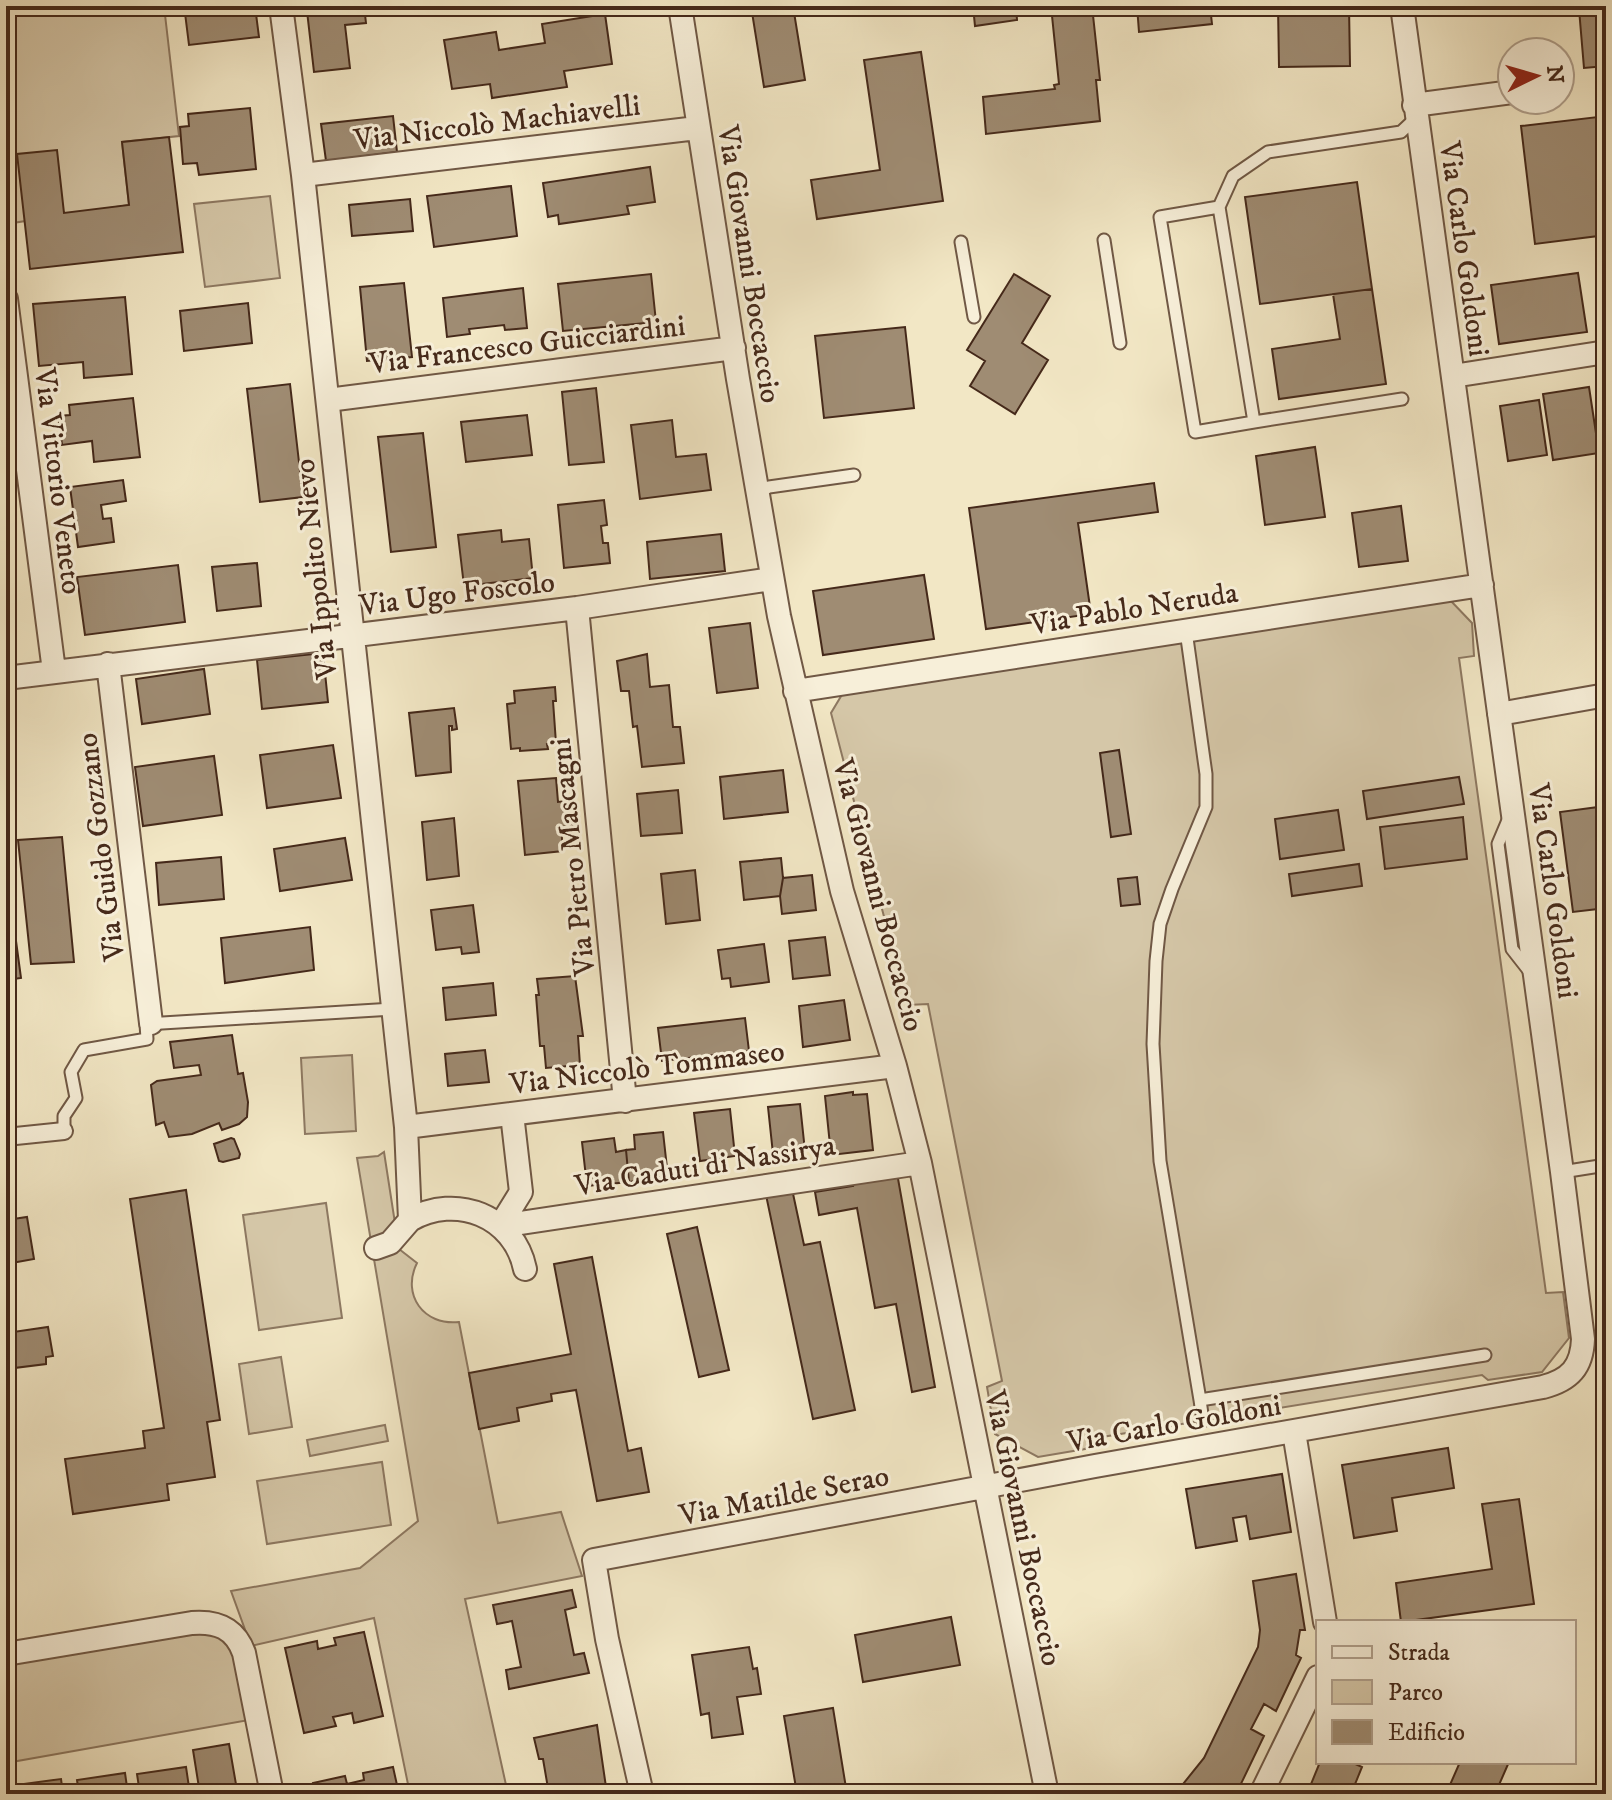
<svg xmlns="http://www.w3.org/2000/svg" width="1612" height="1800" font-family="'IM FELL DW Pica',serif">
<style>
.green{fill:#d5c7a8;stroke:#8d7861;stroke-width:2}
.building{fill:#9f8c73;stroke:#45291a;stroke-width:2}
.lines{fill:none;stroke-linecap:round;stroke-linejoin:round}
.service-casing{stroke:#705845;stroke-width:15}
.pedestrian-casing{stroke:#705845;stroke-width:20}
.minor-casing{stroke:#705845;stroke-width:26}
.service{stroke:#f7efd9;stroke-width:11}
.pedestrian{stroke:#f7efd9;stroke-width:16}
.minor{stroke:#f7efd9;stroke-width:22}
.labels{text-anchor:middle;stroke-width:6;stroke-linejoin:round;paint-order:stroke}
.street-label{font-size:30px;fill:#45291a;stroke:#f7efd9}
</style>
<rect width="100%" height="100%" fill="#f2e7c5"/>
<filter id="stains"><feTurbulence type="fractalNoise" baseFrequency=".0025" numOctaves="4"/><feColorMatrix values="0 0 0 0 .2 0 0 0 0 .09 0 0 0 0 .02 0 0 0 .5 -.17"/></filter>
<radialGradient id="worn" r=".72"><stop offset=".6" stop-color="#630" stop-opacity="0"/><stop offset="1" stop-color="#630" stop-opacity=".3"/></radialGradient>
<path class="green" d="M6,6H164L179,136L122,142L129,205L6,224Z
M270,196L280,278L205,287L194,204Z
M1450,600L1472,623L1474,656L1459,658L1546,1293L1563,1292L1569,1338L1542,1372L1488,1380L1482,1375L1096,1438L1085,1449L1038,1457L995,1434L987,1387L1002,1381L928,1004L907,1005L831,713L843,693Z
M352,1055L356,1131L305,1134L301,1058Z
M384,1152L399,1249L417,1263C401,1295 424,1326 459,1322L498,1523L561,1512L582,1576L465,1599L508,1794H410L374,1618L251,1646L231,1591L360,1568L418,1521L357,1158L378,1156Z
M326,1203L342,1318L259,1330L243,1215Z
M281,1357L292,1427L249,1434L239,1364Z
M385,1425L388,1441L310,1456L307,1440Z
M382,1462L391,1525L267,1544L257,1481Z
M205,1630L231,1644L249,1720L6,1763V1665L20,1658Z"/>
<path class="building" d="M203,6H223V9L255,6L259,37L189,45L185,13L204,11Z
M311,6H364L366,23L345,25L350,68L314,72L307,11Z
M751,6H793L805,80L764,87Z
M973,6H1016L1017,20L975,26Z
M1051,6H1092L1100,80H1096L1100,121L986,134L983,97L1055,89L1054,85L1059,84Z
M1137,6H1210L1212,24L1139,32Z
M1278,6H1349L1350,66L1279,67Z
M1606,7V66L1584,68L1579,9Z
M605,14L612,64L564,71L567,87L492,98L490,84L452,89L444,40L496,32L499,50L545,43L542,24Z
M921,52L943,201L817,219L811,180L880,170L864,60Z
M250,108L256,169L199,175L197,163L183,164L180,127L189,126L188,114Z
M393,116L397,152L326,161L321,124Z
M1606,116V235L1535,244L1521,126Z
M169,137L183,252L30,269L17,154L57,150L64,213L129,205L122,142Z
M650,167L655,202L627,206L629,214L559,224L558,215L548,217L543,183Z
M1357,182L1372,289L1260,304L1245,197Z
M511,186L517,236L434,247L427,196Z
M410,199L413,231L352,236L349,205Z
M1578,273L1587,332L1499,344L1491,285Z
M651,274L656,322L563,331L558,284Z
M1014,274L1050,296L1022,343L1048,360L1015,414L970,386L985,361L967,350Z
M404,283L412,357L367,361L360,287Z
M523,288L527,328L505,330L504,325L469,329L470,334L447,337L443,298Z
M1372,289L1386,384L1279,399L1272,349L1340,339L1333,294Z
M125,297L132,374L84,378L83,362L39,366L33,304Z
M248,303L252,343L184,351L180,311Z
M905,327L914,408L824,418L815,336Z
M290,384L303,497L260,502L247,389Z
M1589,387L1599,453L1553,460L1543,394Z
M596,388L604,462L569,465L562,392Z
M133,398L140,457L94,462L92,441L62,445L58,416L70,415L69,405Z
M1539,400L1547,455L1508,461L1500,406Z
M527,415L532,455L466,462L461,422Z
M672,420L676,457L706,454L711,490L640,499L631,425Z
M423,433L436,547L391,552L378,437Z
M1315,447L1325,517L1265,525L1256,456Z
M123,480L126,501L101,505L103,519L111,518L114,542L78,547L70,487Z
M1154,483L1158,512L1078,523L1091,614L986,629L969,508Z
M604,500L607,525L601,526L603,543H608L610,563L564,568L558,505Z
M1401,506L1408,561L1359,567L1352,513Z
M501,530L502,542L529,539L533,578L464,586L458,535Z
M721,534L725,571L650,579L647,542Z
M257,563L261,606L217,611L212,567Z
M178,565L185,622L85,635L77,577Z
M924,575L934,639L823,655L813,591Z
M750,623L758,688L717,693L709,628Z
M323,653L328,702L262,709L257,660Z
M647,654L650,687L669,685L673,727H680L684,763L642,767L637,726L633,727L629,691H621L617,661Z
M204,669L210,714L142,724L136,679Z
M555,687L556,701H553L556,743L547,744L548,749L520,751V748L511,749L507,704L515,703L514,691Z
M454,708L457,729L452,730V726H449L451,772L416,776L409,713Z
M333,745L341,798L267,808L260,755Z
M1119,750L1131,834L1111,837L1100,753Z
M214,756L222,815L143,826L135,767Z
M783,770L788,812L724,819L720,777Z
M1459,777L1464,804L1367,819L1363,791Z
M556,778L558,802L574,800L576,826L561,827L563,851L525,855L518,781Z
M678,790L682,833L641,836L637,794Z
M1606,806V908L1573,912L1560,812Z
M1338,810L1344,850L1280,859L1275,819Z
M1463,817L1467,859L1385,869L1380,827Z
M454,818L459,876L427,880L422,822Z
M62,837L74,962L31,964L18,840Z
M345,838L352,880L280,891L274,849Z
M221,857L224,899L159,905L156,863Z
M781,858L783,878L780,896L744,900L740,862Z
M1359,864L1362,886L1292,896L1289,874Z
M695,870L700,920L666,924L661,874Z
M812,875L816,910L782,914L780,896L783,878Z
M1137,877L1140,904L1121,906L1118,879Z
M473,905L479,952L462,954L461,947L436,950L431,910Z
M310,927L314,970L225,983L221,938Z
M825,937L830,975L793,979L789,941Z
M16,941L21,978L6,980V942Z
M764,944L769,982L731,987L730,978L722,979L718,950Z
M575,976L583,1036H578L580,1065L546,1068L544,1046H540L536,995H539L537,979Z
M493,983L496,1015L446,1020L443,988Z
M844,1000L850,1040L803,1047L799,1006Z
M745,1018L749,1051L662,1061L658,1028Z
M232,1035L238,1074L243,1073L248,1102L247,1117L239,1124L222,1130L219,1123L192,1134L169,1137L164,1122L156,1125L151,1085L157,1081L201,1075L199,1065L174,1068L170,1042Z
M485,1050L489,1082L448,1086L445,1054Z
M853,1092V1095L867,1094L873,1150L831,1155L825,1096Z
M800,1104L805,1151L773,1154L768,1107Z
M730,1109L735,1156L700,1161L694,1113Z
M663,1132L668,1177L629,1182L626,1150L635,1149L634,1135Z
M231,1138L234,1139L240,1154L239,1158L223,1162L219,1161L214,1144Z
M614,1138L616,1152L626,1150L629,1182L587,1186L582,1142Z
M897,1173L935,1387L912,1392L896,1304L875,1308L857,1208L819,1215L815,1192L853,1186L852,1181Z
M792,1189L804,1245L820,1242L855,1410L813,1419L766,1195Z
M186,1190L220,1420L207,1422L215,1477L167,1484L169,1500L73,1514L65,1459L145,1448L143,1431L164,1428L130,1199Z
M27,1217L34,1259L6,1264V1220Z
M697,1227L729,1370L699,1377L667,1234Z
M592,1257L628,1451L641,1448L649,1492L597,1501L576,1390L551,1394L552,1401L517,1408L519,1421L479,1429L469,1373L571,1354L554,1264Z
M48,1327L53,1356L46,1357V1364L6,1369V1333Z
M1448,1448L1454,1488L1392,1498L1397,1531L1354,1538L1342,1465Z
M1282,1474L1291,1532L1250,1539L1246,1516L1233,1518L1237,1541L1196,1548L1186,1489Z
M1519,1499L1534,1604L1401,1622L1396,1583L1492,1569L1482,1504Z
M1296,1574L1305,1630H1300L1296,1655L1301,1658L1276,1711L1264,1704L1251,1729L1264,1736L1238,1790L1232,1787L1227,1794H1175L1204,1758L1258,1647L1260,1630L1253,1581Z
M572,1590L576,1607L565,1610L574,1655L584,1653L589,1673L509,1689L506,1670L521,1667L512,1621L497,1624L493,1605Z
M951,1617L960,1665L863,1682L855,1635Z
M364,1632L383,1716L354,1723L352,1713L333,1717L336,1726L304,1733L285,1648L317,1641L318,1649L336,1645L334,1638Z
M749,1647L753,1669L757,1668L761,1694L737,1697L743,1734L712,1738L709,1713L701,1715L692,1655Z
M833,1708L847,1794H797L784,1716Z
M597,1725L606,1787H609L611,1794H549L543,1759H539L534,1738Z
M229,1744L237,1790L200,1794L193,1750Z
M1320,1762H1351L1362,1767L1351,1794H1307Z
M1460,1762H1509L1495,1794H1446Z
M186,1767L190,1794H140L137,1774Z
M393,1767L399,1794H315L313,1783L345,1776L347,1784L364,1780L363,1773Z
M125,1773L128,1794H79L77,1780Z
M61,1779L63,1794H24L23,1784Z"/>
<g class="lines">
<defs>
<path id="service" d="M1219,207L1160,217L1195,432L1254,422L1219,207L1233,176L1268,152L1401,132L1416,118
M1104,240L1120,343
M961,242L974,317
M1254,422L1402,399
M758,493L769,487L854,475
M1186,631L1206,774V807L1172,889L1160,924L1156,961L1153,1044L1160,1161L1200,1400L1485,1355
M1509,818L1498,844L1512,949L1530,972
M64,1131V1116L76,1098L71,1072L84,1050L147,1039L146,1024L393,1009
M1562,1172L1606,1165
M1200,1400L1203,1421"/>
<path id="pedestrian" d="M6,1137L64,1131"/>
<path id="minor" d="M281,6L303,175L406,1127L410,1220L390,1243L376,1248
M680,6L738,379L779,616L842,891L895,1066L920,1163L1047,1794
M1414,105L1512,92
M303,175L697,128
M6,299L54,671
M1453,376L1606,352
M328,400L734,348
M577,608L625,1101
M108,664L151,1023
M6,678L577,608L772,579
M795,691L1482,585
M1499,714L1606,695
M406,1127L895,1066
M410,1220C456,1193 514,1216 525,1269
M500,1226L920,1163
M500,1226L521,1192L512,1114
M1294,1432L1325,1622
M6,1654L192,1623C217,1621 235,1628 244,1653L272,1794
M642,1794L607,1639L594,1560L1095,1466L1543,1387C1570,1380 1582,1367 1583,1339L1562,1172L1402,6
M1261,1794L1318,1677"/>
</defs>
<use href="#service" class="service-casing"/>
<use href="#pedestrian" class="pedestrian-casing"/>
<use href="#minor" class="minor-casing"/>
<use href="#service" class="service"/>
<use href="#pedestrian" class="pedestrian"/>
<use href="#minor" class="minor"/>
</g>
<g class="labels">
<g class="street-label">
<text transform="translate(497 122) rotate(-7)" y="10">Via Niccolò Machiavelli</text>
<text transform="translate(1465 249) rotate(82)" y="10">Via Carlo Goldoni</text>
<text transform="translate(750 264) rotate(81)" y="10">Via Giovanni Boccaccio</text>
<text transform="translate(527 344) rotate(-7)" y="10">Via Francesco Guicciardini</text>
<text transform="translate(59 481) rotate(83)" y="10">Via Vittorio Veneto</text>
<text transform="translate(315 569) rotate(-96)" y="10">Via Ippolito Nievo</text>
<text transform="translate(457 593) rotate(-7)" y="10">Via Ugo Foscolo</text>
<text transform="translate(1134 608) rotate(-9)" y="10">Via Pablo Neruda</text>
<text transform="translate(100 847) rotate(-97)" y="10">Via Guido Gozzano</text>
<text transform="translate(572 857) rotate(-96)" y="10">Via Pietro Mascagni</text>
<text transform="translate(1554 891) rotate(82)" y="10">Via Carlo Goldoni</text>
<text transform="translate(879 895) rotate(75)" y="10">Via Giovanni Boccaccio</text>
<text transform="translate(647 1067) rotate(-7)" y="10">Via Niccolò Tommaseo</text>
<text transform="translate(705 1165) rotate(-9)" y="10">Via Caduti di Nassirya</text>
<text transform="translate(1174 1423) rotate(-10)" y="10">Via Carlo Goldoni</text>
<text transform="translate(784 1495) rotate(-11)" y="10">Via Matilde Serao</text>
<text transform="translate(1024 1528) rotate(78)" y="10">Via Giovanni Boccaccio</text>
</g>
</g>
<rect width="1612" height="1800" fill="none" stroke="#f2e7c5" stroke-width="32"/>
<rect x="8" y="8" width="1596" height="1784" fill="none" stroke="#45291a" stroke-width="4"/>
<rect x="16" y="16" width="1580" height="1768" fill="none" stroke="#45291a" stroke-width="2"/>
<rect x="1316" y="1620" width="260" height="144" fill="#f7efd9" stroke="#b0a08d" stroke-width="2"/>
<rect x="1332" y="1646" width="40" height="12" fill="#f7efd9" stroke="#b0a08d" stroke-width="2"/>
<text x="1388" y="1660" font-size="24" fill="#45291a">Strada</text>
<rect x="1332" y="1680" width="40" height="24" fill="#d5c7a8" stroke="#b0a08d" stroke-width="2"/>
<text x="1388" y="1700" font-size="24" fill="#45291a">Parco</text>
<rect x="1332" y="1720" width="40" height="24" fill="#9f8c73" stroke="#b0a08d" stroke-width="2"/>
<text x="1388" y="1740" font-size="24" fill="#45291a">Edificio</text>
<g transform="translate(1536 76) rotate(85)"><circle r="38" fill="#f7efd9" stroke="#b0a08d" stroke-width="2"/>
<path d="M0-6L14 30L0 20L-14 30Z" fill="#8f2418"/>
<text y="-12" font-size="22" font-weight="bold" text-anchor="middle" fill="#45291a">N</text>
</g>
<rect width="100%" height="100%" filter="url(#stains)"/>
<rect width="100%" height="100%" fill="url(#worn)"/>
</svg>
